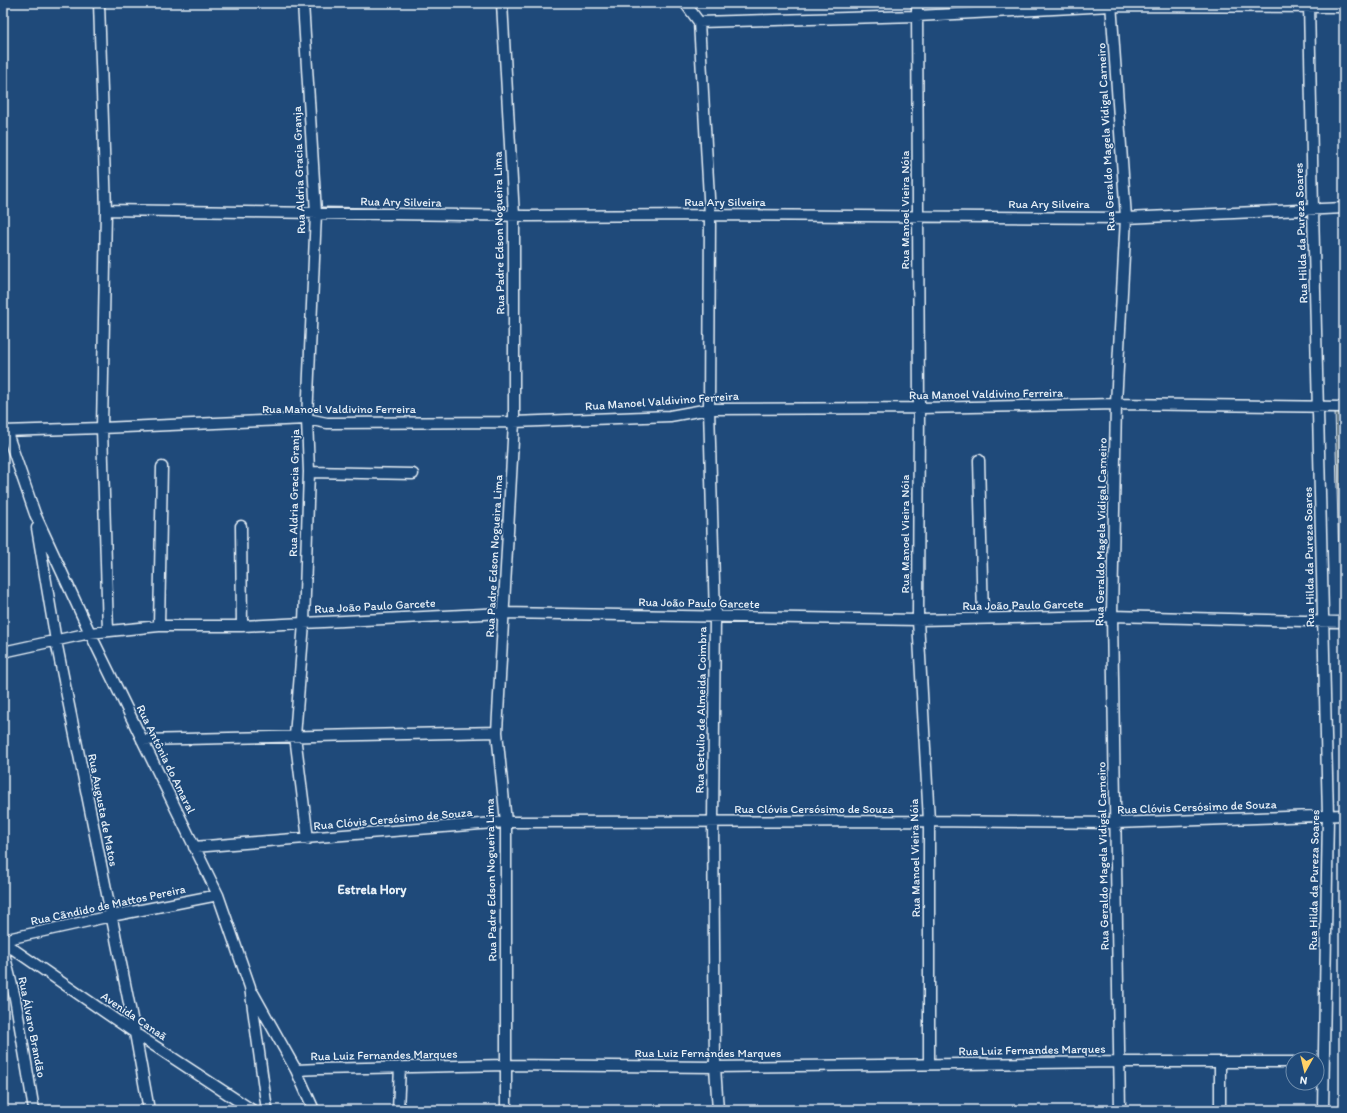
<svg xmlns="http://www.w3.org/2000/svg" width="1347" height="1113" font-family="Itim,sans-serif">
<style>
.building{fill:#607482;stroke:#e8f1f8}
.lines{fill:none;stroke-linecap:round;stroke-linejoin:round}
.street-casing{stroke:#e8f1f8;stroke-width:13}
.street{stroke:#1f4a7a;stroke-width:10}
.labels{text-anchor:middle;stroke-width:3;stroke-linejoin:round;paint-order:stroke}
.street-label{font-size:12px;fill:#e8f1f8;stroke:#1f4a7a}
.neighbourhood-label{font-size:13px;font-weight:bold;fill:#e8f1f8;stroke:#1f4a7a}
</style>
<rect width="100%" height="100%" fill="#1f4a7a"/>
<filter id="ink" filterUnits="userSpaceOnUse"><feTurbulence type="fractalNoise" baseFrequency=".025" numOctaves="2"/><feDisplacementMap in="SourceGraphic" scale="8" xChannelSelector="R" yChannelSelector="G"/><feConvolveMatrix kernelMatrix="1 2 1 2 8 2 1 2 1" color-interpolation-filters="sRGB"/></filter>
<g filter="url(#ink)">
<path class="building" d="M1335,411L1344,412V600H1340Z"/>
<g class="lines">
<defs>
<path id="street" d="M99,3L106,210L102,428L108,631
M303,3L316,213L307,419L309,472L304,623L295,736L308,839
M502,3L514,216V422L497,732L506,822V1110
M685,3L699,22L710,215L709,409L715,616L713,822L715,1067L718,1110
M917,3L919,408L918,620L929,821V1064
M1111,3L1126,218L1116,404L1112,616L1120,1110
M1309,3L1313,209L1328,816L1323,1110
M699,22L917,16L1111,6L1344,7
M106,210L527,216L710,215L1126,218L1344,208
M6,430L35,514L90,633L218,895L250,987L267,1110
M3,431L102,428L307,419L327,423L514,422L670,416L709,409L919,408L1116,404L1344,407
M979,460L983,618
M309,472L413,474
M241,526L242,626
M37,528L56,641L135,1033L149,1110
M159,626L162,467
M3,652L90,633L159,626H242L503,613L918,620L1112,616L1344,622
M142,740L497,732
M194,847L506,822L929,821L1115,823L1344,815
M3,940L111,916L218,895
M3,942L135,1033L252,1110
M3,949L15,998L34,1110
M253,993L296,1070L314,1110
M1220,1062V1110
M296,1070L319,1069L506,1065L715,1067L1120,1062H1293
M398,1110L400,1067"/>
</defs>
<use href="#street" class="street-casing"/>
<use href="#street" class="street"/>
</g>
</g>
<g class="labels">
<g class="street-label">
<text transform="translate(1106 137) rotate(-93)" y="4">Rua Geraldo Magela Vidigal Carneiro</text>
<text transform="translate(299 170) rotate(-92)" y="4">Rua Aldria Gracia Granja</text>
<text transform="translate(401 202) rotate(1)" y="4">Rua Ary Silveira</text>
<text x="725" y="206">Rua Ary Silveira</text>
<text x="1049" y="208">Rua Ary Silveira</text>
<text transform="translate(905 210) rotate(-90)" y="4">Rua Manoel Vieira Nóia</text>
<text transform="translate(499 233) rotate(-91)" y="4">Rua Padre Edson Nogueira Lima</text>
<text transform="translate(1301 233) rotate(-92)" y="4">Rua Hilda da Pureza Soares</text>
<text transform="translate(986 394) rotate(-1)" y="4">Rua Manoel Valdivino Ferreira</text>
<text transform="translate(662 401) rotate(-4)" y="4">Rua Manoel Valdivino Ferreira</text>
<text x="339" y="413">Rua Manoel Valdivino Ferreira</text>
<text transform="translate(294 493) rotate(-89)" y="4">Rua Aldria Gracia Granja</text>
<text transform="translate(1101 532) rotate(-89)" y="4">Rua Geraldo Magela Vidigal Carneiro</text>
<text transform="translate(905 534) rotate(-90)" y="4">Rua Manoel Vieira Nóia</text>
<text transform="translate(494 556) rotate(-87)" y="4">Rua Padre Edson Nogueira Lima</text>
<text transform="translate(1309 557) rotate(-91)" y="4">Rua Hilda da Pureza Soares</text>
<text transform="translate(699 603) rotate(1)" y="4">Rua João Paulo Garcete</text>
<text transform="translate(1023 605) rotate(-1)" y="4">Rua João Paulo Garcete</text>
<text transform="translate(375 606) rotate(-3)" y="4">Rua João Paulo Garcete</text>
<text transform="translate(701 710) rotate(-89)" y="4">Rua Getulio de Almeida Coimbra</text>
<text transform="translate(166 759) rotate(64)" y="4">Rua Antônia do Amaral</text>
<text transform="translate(1197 807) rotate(-2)" y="4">Rua Clóvis Cersósimo de Souza</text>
<text x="814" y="813">Rua Clóvis Cersósimo de Souza</text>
<text transform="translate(103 810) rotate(79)" y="4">Rua Augusta de Matos</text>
<text transform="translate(393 819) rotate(-5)" y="4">Rua Clóvis Cersósimo de Souza</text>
<text transform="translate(1103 856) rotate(-91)" y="4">Rua Geraldo Magela Vidigal Carneiro</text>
<text transform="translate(915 858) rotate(-91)" y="4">Rua Manoel Vieira Nóia</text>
<text transform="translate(491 880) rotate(-91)" y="4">Rua Padre Edson Nogueira Lima</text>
<text transform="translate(1314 880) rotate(-89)" y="4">Rua Hilda da Pureza Soares</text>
<text transform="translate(108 905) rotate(-12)" y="4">Rua Cãndido de Mattos Pereira</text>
<text transform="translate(134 1016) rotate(34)" y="4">Avenida Canaã</text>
<text transform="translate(32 1027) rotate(79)" y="4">Rua Álvaro Brandão</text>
<text transform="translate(1032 1050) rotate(-1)" y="4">Rua Luiz Fernandes Marques</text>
<text x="708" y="1057">Rua Luiz Fernandes Marques</text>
<text transform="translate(384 1055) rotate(-1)" y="4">Rua Luiz Fernandes Marques</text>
</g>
<g class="neighbourhood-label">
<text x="372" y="894">Estrela Hory</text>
</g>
</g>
<rect width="1347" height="1113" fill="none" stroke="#1f4a7a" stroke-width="16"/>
<rect x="8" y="8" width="1331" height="1097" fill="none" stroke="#e8f1f8" stroke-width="1.5" filter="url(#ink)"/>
<g transform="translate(1305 1071) rotate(188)"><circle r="19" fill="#1f4a7a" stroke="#6f8dac"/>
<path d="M0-3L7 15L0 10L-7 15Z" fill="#ffd166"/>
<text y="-6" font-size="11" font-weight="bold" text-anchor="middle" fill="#e8f1f8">N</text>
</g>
</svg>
